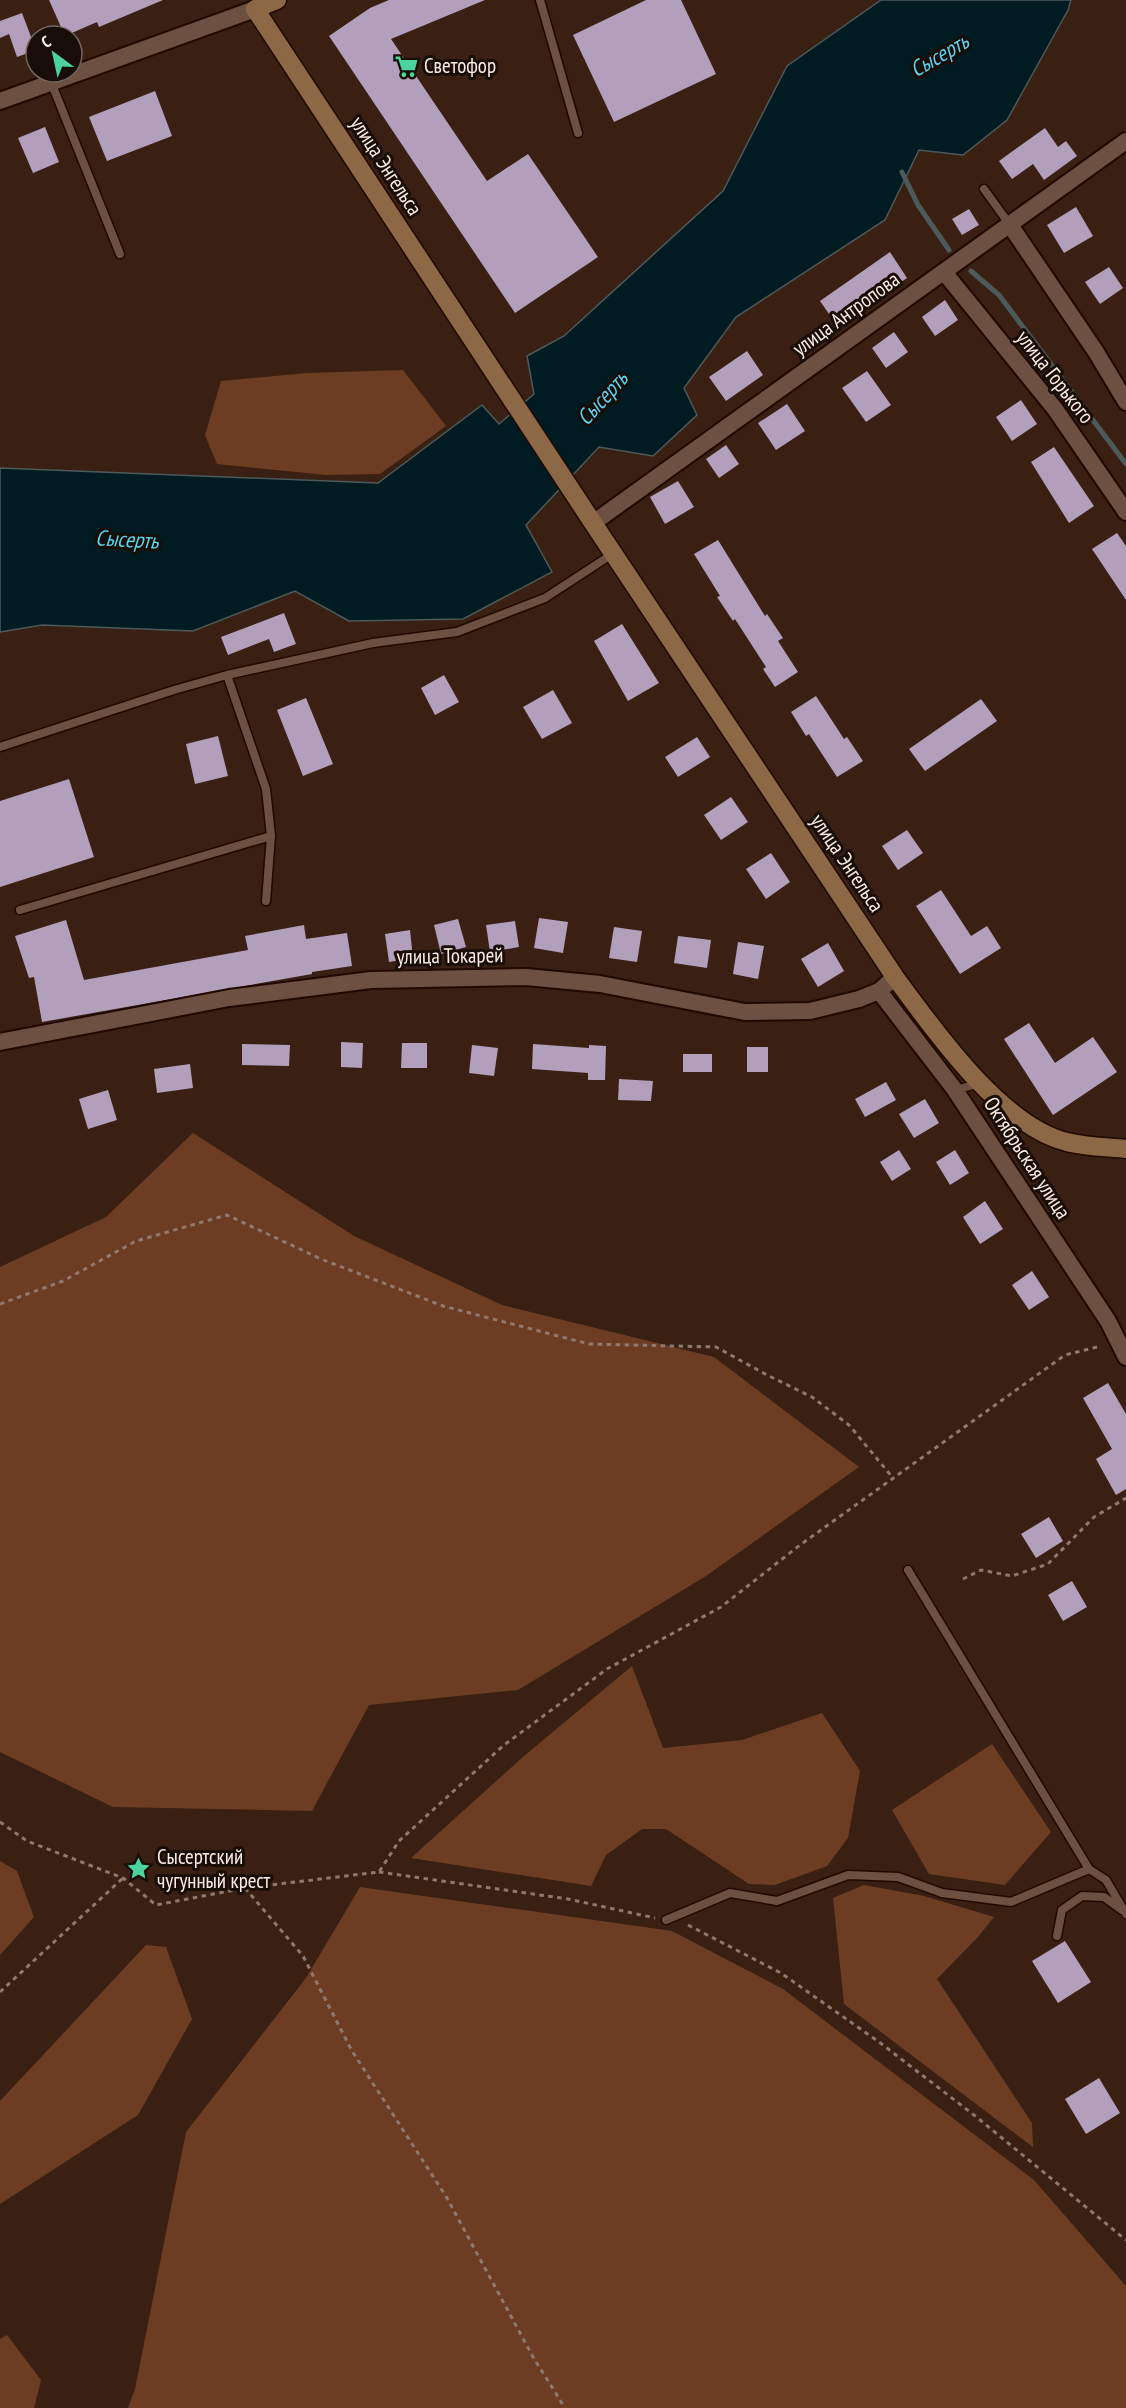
<svg xmlns="http://www.w3.org/2000/svg" width="1126" height="2408" font-family="'PT Sans Narrow',sans-serif">
<style>
.green{fill:#6d3d23}
.water{fill:#011b22;stroke:#4d5a5c;stroke-width:1.5}
.lines{fill:none;stroke-linecap:round;stroke-linejoin:round}
.stream{stroke:#4d5a5c;stroke-width:5}
.building{fill:#b29fbc}
.lane-casing{stroke:#200901;stroke-width:11}
.street-casing{stroke:#200901;stroke-width:20}
.secondary-casing{stroke:#200901;stroke-width:21}
.path{stroke:#8f796e;stroke-width:3;stroke-dasharray:4.5 4.5;stroke-linecap:butt}
.lane{stroke:#6c5041;stroke-width:8}
.street{stroke:#6c5041;stroke-width:16}
.secondary{stroke:#8c6846;stroke-width:18}
.labels{text-anchor:middle;stroke-width:6;stroke-linejoin:round;paint-order:stroke}
.poi-label{font-size:21px;fill:#fdece3;stroke:#190d08;text-anchor:start}
.street-label{font-size:21px;fill:#fdece3;stroke:#190d08}
.water-label{font-size:22px;font-style:italic;fill:#58d5f3;stroke:#190d08}
</style>
<rect width="100%" height="100%" fill="#392013"/>
<path class="green" d="M403,370L446,426L380,474L325,475L217,464L205,435L221,381L307,373Z
M193,1133L354,1236L502,1305L714,1357L859,1467L706,1576L518,1690L369,1705L312,1811L113,1807L0,1752V1267L106,1217Z
M632,1666L663,1748L742,1740L822,1713L860,1771L848,1838L827,1866L775,1885L749,1884L666,1829H642L606,1855L591,1886L411,1858L524,1756Z
M992,1744L1051,1832L1005,1885L929,1874L892,1810Z
M0,1861L17,1871L34,1917L0,1955Z
M864,1885L924,1896L994,1917L978,1937L937,1979L1032,2123L1033,2147L844,2004L833,1898Z
M360,1887L672,1931L783,1989L1034,2180L1126,2286V2408H128L135,2389L186,2132L306,1978Z
M146,1945L166,1947L192,2019L138,2115L0,2204V2101Z
M7,2335L41,2380L34,2408H0V2339Z"/>
<path class="water" d="M881,0H1071L1068,10L1007,120L963,155L919,150L885,220L736,317L684,388L697,415L653,456L599,447L526,525L552,572L463,619L349,621L295,591L193,631L42,625L0,632V468L378,483L482,405L499,424L534,394L527,356L564,336L723,191L787,66Z"/>
<g class="lines">
<path class="stream" d="M902,172L918,205L949,250
M971,271L999,295L1126,464"/>
</g>
<path class="building" d="M49,0H163L99,27L97,22L65,36Z
M389,0H485L391,39L487,181L528,154L598,257L515,313L329,36L370,8Z
M646,0H681L716,74L614,122L573,35Z
M22,13L36,50L17,57L9,34L0,38V21Z
M155,91L172,136L107,161L89,117Z
M45,127L59,162L33,173L18,138Z
M1045,128L1058,147L1066,141L1077,156L1044,180L1033,164L1012,179L999,161Z
M1076,207L1093,236L1064,253L1047,225Z
M969,209L979,225L962,235L952,219Z
M890,252L907,278L879,297L877,295L836,324L820,301Z
M1109,267L1123,288L1100,304L1085,282Z
M945,300L958,320L935,336L922,317Z
M894,332L908,352L886,368L872,348Z
M747,351L763,375L726,401L709,377Z
M867,371L891,405L866,422L842,388Z
M1021,400L1037,424L1012,441L996,417Z
M787,404L805,431L776,450L758,423Z
M726,445L739,464L719,478L706,459Z
M1054,447L1094,506L1069,523L1031,462Z
M678,481L694,507L665,524L650,497Z
M1117,533L1126,546V600L1092,549Z
M718,540L765,616L767,614L783,638L778,641L798,672L775,687L763,669L766,667L735,619L733,621L717,597L720,596L694,554Z
M284,613L296,644L274,652L269,639L228,655L221,637Z
M622,624L659,683L628,701L594,641Z
M444,675L459,702L435,715L421,688Z
M553,690L572,723L542,739L523,707Z
M816,696L844,739L847,737L863,761L837,777L809,734L806,736L791,712Z
M306,698L333,764L303,776L277,710Z
M981,699L997,721L925,771L909,749Z
M218,736L228,776L195,784L186,744Z
M697,737L710,757L678,777L665,757Z
M69,779L94,857L0,887V801Z
M731,797L748,822L721,840L704,815Z
M907,830L923,853L898,870L882,846Z
M771,853L790,882L766,899L746,869Z
M941,890L971,936L987,926L1001,948L960,974L916,906Z
M539,918L568,922L563,953L534,948Z
M458,919L466,947L441,954L434,925Z
M66,920L84,980L248,950L245,936L304,925L306,939L347,933L352,966L312,972V974L42,1022L34,977L29,978L15,936Z
M515,921L519,947L490,952L486,925Z
M614,927L642,931L637,962L609,958Z
M410,930L413,958L389,962L385,934Z
M678,936L711,940L707,968L674,963Z
M738,942L764,946L758,979L733,974Z
M828,943L844,971L818,987L801,959Z
M1029,1023L1055,1063L1093,1037L1117,1072L1053,1115L1004,1039Z
M341,1042L363,1043L362,1068L341,1067Z
M402,1043H427V1068H401Z
M242,1044L290,1045L289,1066L242,1065Z
M533,1044L589,1048V1045L606,1046L605,1080H588V1073L532,1069Z
M472,1045L498,1048L494,1076L469,1073Z
M747,1047H768V1072H747Z
M683,1054H712V1072H683Z
M190,1064L193,1088L157,1093L154,1069Z
M619,1079L653,1081L651,1101L618,1100Z
M886,1082L896,1100L865,1117L855,1099Z
M108,1090L117,1120L88,1129L79,1099Z
M925,1099L939,1123L914,1138L899,1114Z
M899,1150L911,1169L892,1181L880,1162Z
M955,1150L969,1173L950,1185L936,1162Z
M985,1201L1003,1229L980,1244L963,1217Z
M1032,1271L1049,1297L1029,1310L1012,1285Z
M1108,1383L1126,1414V1489L1116,1495L1096,1459L1112,1449L1083,1398Z
M1049,1517L1063,1541L1036,1558L1021,1534Z
M1072,1581L1087,1607L1063,1621L1048,1595Z
M1065,1941L1091,1982L1058,2003L1032,1961Z
M1099,2078L1120,2113L1086,2134L1065,2099Z"/>
<g class="lines">
<defs>
<path id="lane" d="M540,0L578,133
M51,82L120,254
M984,189L1010,225
M0,747L174,690L227,675
M266,901L271,836L266,789L227,675L373,643L457,632L545,598L614,553
M20,910L271,836
M955,1090L981,1083
M908,1570L1089,1869L1106,1880L1126,1914
M666,1920L730,1893L777,1901L848,1875L898,1877L942,1893L1011,1902L1089,1869
M1057,1936L1062,1910L1082,1896L1104,1897L1122,1910"/>
<path id="street" d="M0,101L255,9
M1010,225L1096,352L1126,402
M944,272L1055,409L1126,512
M593,523L1126,141
M879,991L955,1090L1108,1321L1126,1357
M0,1042L229,998L371,980L526,977L600,984L745,1012L810,1011L859,999L879,991L895,977"/>
<path id="secondary" d="M277,0L255,9L593,523L895,977C934,1030 1001,1126 1067,1142C1086,1147 1107,1147 1126,1149"/>
</defs>
<use href="#lane" class="lane-casing"/>
<use href="#street" class="street-casing"/>
<use href="#secondary" class="secondary-casing"/>
<path class="path" d="M0,1304L63,1281L136,1241L227,1215L321,1259L443,1306L589,1344L716,1347L767,1375L812,1397L849,1425L893,1478
M963,1579L981,1570L1012,1576L1048,1564L1094,1517L1126,1498
M0,1822L27,1841L123,1878L156,1905L245,1888L379,1872L399,1841L504,1745L607,1669L721,1607L800,1545L1065,1355L1101,1346
M379,1872L568,1899L655,1918
M245,1888L303,1956L352,2051L447,2198L533,2357L565,2408
M688,1925L781,1973L879,2042L974,2115L1126,2240
M0,1992L123,1878"/>
<use href="#lane" class="lane"/>
<use href="#street" class="street"/>
<use href="#secondary" class="secondary"/>
</g>
<defs>
<symbol id="supermarket-bare" viewBox="-9 -9 18 18"><path d="M-6-5.5h2.5l.6 2H6L4.5 2H-2.5L-4.4-4H-6ZM-1.5 3.2a1.3 1.3 0 1 0 .1 0ZM3 3.2a1.3 1.3 0 1 0 .1 0Z" fill="#4ad49c" stroke="#190d08" stroke-width="2.5" paint-order="stroke"/></symbol>
<symbol id="sight-bare" viewBox="-9 -9 18 18"><path d="M0-6L1.8-2.2L6-1.7L2.9 1.2L3.7 5.4L0 3.3L-3.7 5.4L-2.9 1.2L-6-1.7L-1.8-2.2Z" fill="#4ad49c" stroke="#190d08" stroke-width="2.5" paint-order="stroke"/></symbol>
</defs>
<g fill-rule="evenodd">
<use href="#supermarket-bare" x="390" y="50" width="33" height="33"/>
<use href="#sight-bare" x="122" y="1852" width="33" height="33"/>
</g>
<g class="labels">
<g class="poi-label">
<text x="424" y="73">Светофор</text>
<text x="157" y="1864">Сысертский<tspan x="157" dy="24">чугунный крест</tspan></text>
</g>
<g class="street-label">
<text transform="translate(386 166) rotate(57)" y="7">улица Энгельса</text>
<text transform="translate(846 314) rotate(-36)" y="7">улица Антропова</text>
<text transform="translate(1055 377) rotate(52)" y="7">улица Горького</text>
<text transform="translate(847 863) rotate(56)" y="7">улица Энгельса</text>
<text transform="translate(450 956) rotate(-1)" y="7">улица Токарей</text>
<text transform="translate(1027 1158) rotate(57)" y="7">Октябрьская улица</text>
</g>
<g class="water-label">
<text transform="translate(939 55) rotate(-30)" y="8">Сысерть</text>
<text transform="translate(602 398) rotate(-48)" y="8">Сысерть</text>
<text transform="translate(127 539) rotate(3)" y="8">Сысерть</text>
</g>
</g>
<g transform="translate(54 54) rotate(327)"><circle r="28" fill="#190d08" stroke="#746660" stroke-width="1.5"/>
<path d="M0-4.5L10 22L0 15L-10 22Z" fill="#4ad49c"/>
<text y="-9" font-size="16" font-weight="bold" text-anchor="middle" fill="#fdece3">С</text>
</g>
</svg>
